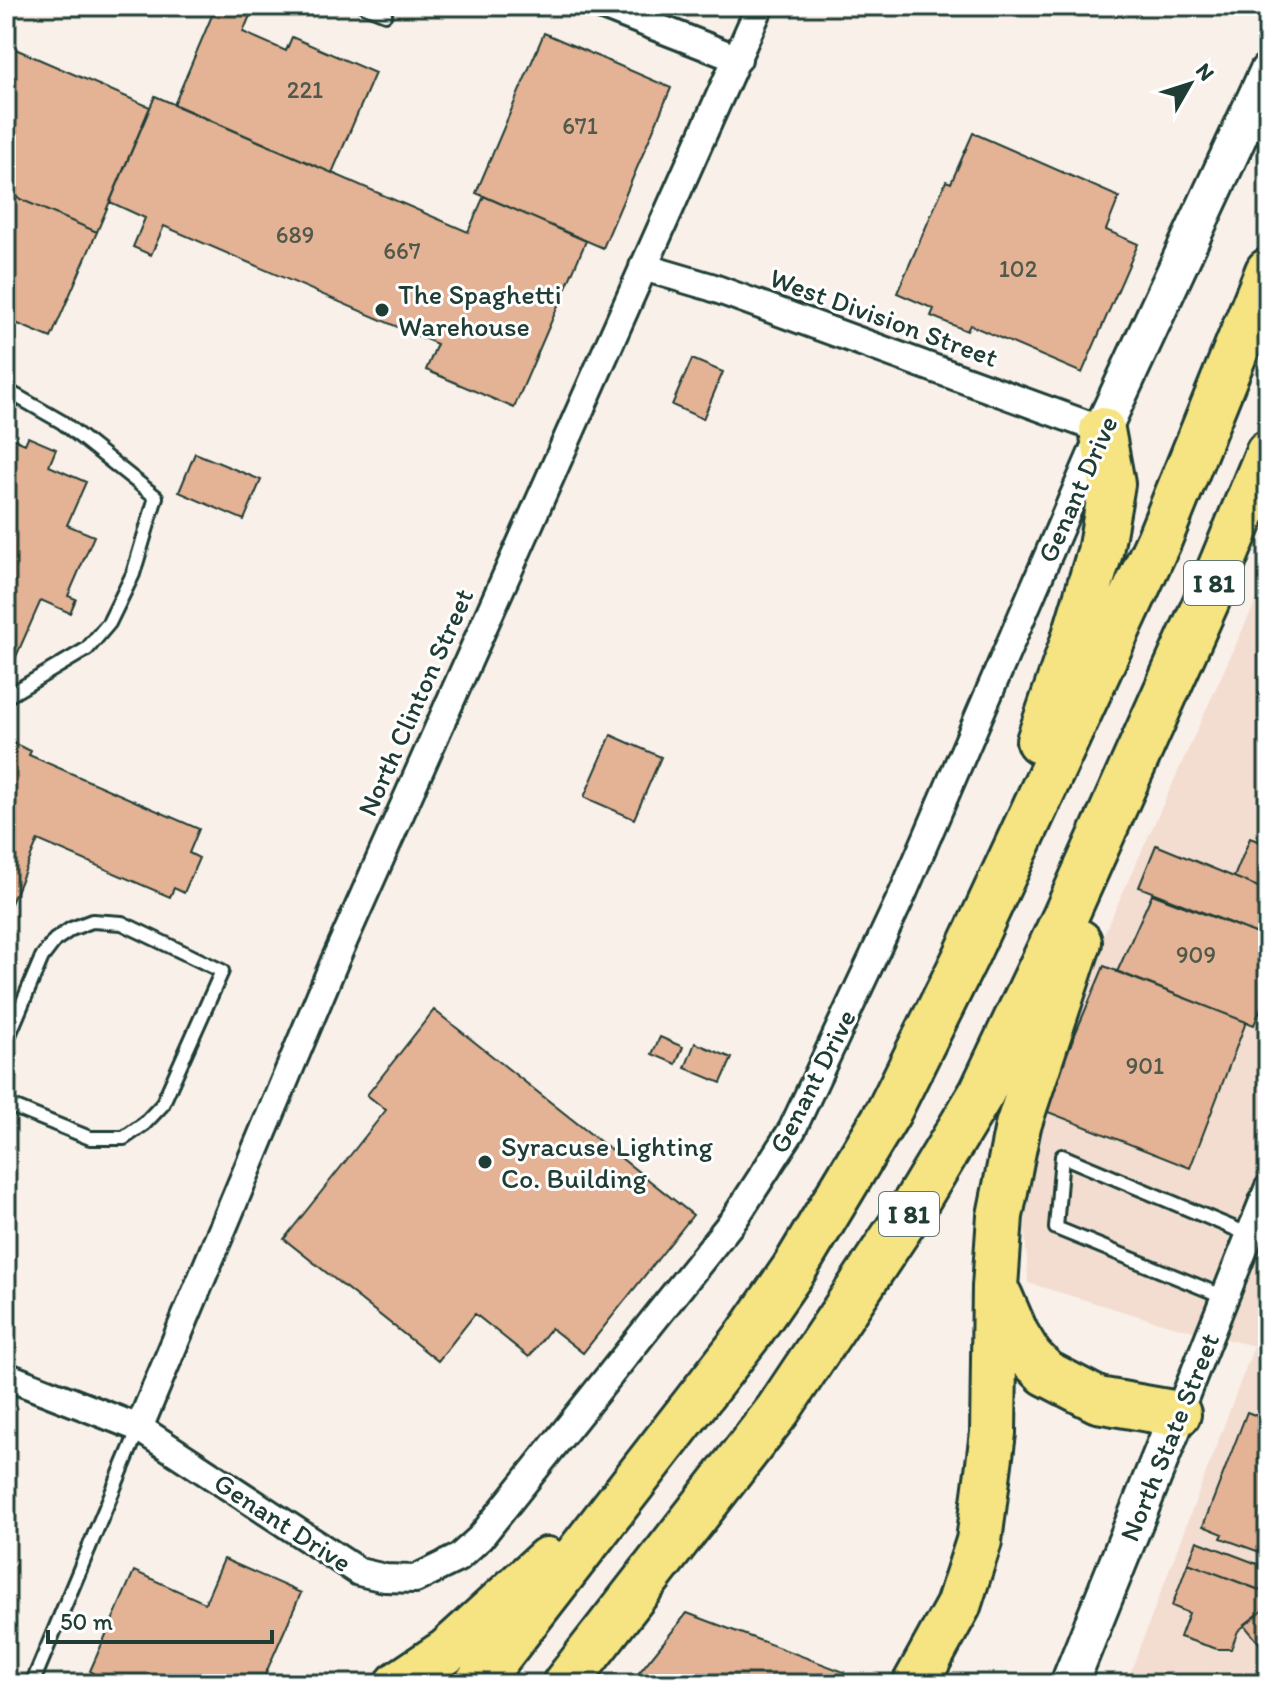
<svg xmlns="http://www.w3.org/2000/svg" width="1274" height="1690" font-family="Itim,sans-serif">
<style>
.built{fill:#f3ddd0}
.building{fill:#e4b295;stroke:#1f3d34;stroke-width:2}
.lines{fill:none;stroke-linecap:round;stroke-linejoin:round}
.lane-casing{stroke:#1f3d34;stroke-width:18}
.street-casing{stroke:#1f3d34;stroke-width:32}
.secondary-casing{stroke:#1f3d34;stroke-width:42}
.highway-casing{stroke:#1f3d34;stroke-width:50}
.lane{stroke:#fff;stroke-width:12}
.street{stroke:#fff;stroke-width:26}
.secondary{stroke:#fff;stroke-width:36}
.highway{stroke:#f6e381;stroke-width:44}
.poi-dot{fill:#1f3d34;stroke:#fff;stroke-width:3}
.labels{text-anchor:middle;stroke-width:6;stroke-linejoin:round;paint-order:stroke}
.number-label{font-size:24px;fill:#505a4c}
.shield{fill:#fff;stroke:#627771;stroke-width:2}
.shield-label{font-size:26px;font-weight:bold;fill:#1f3d34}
.poi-label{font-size:28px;fill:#1f3d34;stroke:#fff;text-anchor:start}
.street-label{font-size:28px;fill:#1f3d34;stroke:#fff}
</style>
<rect width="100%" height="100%" fill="#faf0ea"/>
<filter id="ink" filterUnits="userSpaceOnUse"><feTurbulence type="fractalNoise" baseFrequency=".0125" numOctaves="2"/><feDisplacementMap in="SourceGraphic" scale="16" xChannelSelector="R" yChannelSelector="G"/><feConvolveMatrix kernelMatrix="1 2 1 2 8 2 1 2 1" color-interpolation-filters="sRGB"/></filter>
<g filter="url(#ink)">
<path class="built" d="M1268,574V1684H1126L1254,1346L1165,1324L1028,1283L1025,1228L1038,1090L1098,947Z"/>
<path class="building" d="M216,6H254L243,32L286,51L292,37L375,73L332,173L174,105Z
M544,33L671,88L603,248L476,193Z
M6,45L150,107L97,232L6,193Z
M155,96L468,232L484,196L586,241L514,408L426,370L437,344L164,226L151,255L133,247L145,218L110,202Z
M973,133L1119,197L1106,230L1138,244L1082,373L970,325L967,331L931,316L934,309L897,293L946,181L951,183Z
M6,193L97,232L51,338L6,319Z
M692,359L723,372L703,419L672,405Z
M6,436L25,444L28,437L56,449L49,466L86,482L67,525L94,536L68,596L76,599L70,613L41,600L11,668L6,666Z
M195,453L261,480L244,520L179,492Z
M611,735L661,757L634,819L584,797Z
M6,740L31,751L29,755L199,829L189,853L199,858L184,893L174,888L170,897L38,840L6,915Z
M1250,838L1268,845V891L1234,877Z
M1156,845L1268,891V938L1139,887Z
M1152,894L1268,938V991L1254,1025L1117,972Z
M1104,966L1246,1022L1190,1168L1043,1110Z
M434,1010L693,1215L583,1353L551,1328L529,1357L475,1314L438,1361L284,1239L386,1110L367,1095Z
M660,1037L683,1047L676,1064L652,1054Z
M695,1043L732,1058L721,1083L685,1068Z
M1247,1412L1268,1420V1555L1221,1538L1223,1534L1203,1526Z
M1197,1541L1268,1568L1267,1593L1188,1563Z
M224,1559L301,1593L261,1684H107L90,1671L134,1571L205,1603Z
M1188,1563L1268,1593V1606L1238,1631L1231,1649H1217L1180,1637L1189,1613L1172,1606Z
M1266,1608L1268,1610V1654L1244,1625Z
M687,1613L844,1672L839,1684H630Z"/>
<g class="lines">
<defs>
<path id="lane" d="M365,6L385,14
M6,390L62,422L156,497L133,574L109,623L87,649L6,697
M6,1042L42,957L55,940L71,929L92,921L122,923L222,971L162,1105L144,1124L124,1138H90L6,1104
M1225,1297L1056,1228L1062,1156L1250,1235
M32,1684L139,1428"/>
<path id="street" d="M603,6L738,59
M6,1376L139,1428L359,1572L385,1578L415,1579L458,1558L480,1538L735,1218L792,1130L903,893L1102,430L711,287L643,267
M1178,1414L1268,1189
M139,1428L336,958L760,6"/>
<path id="secondary" d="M1102,430L1268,72
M1069,1684L1178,1414"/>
<path id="highway" d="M1039,741L1073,642L1100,552L1112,484L1102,430
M1000,1297L1016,1334L1030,1357L1046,1373L1098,1400L1178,1414
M398,1684L447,1651L547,1560
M477,1684L749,1334L794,1269L889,1111L966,956L1159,540L1268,271
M565,1684L778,1410L910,1212L982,1092L1065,917L1207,600L1268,453
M915,1684L958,1606L979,1541L993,1433L995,1287L1000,1216L1018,1126L1079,942"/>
</defs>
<use href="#lane" class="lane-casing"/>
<use href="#street" class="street-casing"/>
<use href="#secondary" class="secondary-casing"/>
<use href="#highway" class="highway-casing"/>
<use href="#lane" class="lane"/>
<use href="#street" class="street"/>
<use href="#secondary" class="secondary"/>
<use href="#highway" class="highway"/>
</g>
</g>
<g class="poi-dot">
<circle cx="382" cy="310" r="8"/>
<circle cx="485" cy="1162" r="8"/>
</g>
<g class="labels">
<g class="number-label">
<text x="305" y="98">221</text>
<text x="580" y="134">671</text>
<text x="295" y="243">689</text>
<text x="402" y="259">667</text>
<text x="1018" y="277">102</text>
<text x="1196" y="963">909</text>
<text x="1145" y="1074">901</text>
</g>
<g class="shield">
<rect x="1184" y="561" width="60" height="44" rx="6"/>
<rect x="879" y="1192" width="60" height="44" rx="6"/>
</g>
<g class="shield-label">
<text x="1214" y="592">I 81</text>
<text x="909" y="1223">I 81</text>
</g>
<g class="poi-label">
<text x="398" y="304">The Spaghetti<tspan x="398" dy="32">Warehouse</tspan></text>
<text x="501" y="1156">Syracuse Lighting<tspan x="501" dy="32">Co. Building</tspan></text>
</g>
<g class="street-label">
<text transform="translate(884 317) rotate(20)" y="10">West Division Street</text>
<text transform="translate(1077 489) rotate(-66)" y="10">Genant Drive</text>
<text transform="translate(415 702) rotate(-66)" y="10">North Clinton Street</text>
<text transform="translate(812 1081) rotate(-63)" y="10">Genant Drive</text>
<text transform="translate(1169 1437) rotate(-68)" y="10">North State Street</text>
<text transform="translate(283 1522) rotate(33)" y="10">Genant Drive</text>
</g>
</g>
<rect width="1274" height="1690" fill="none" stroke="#fff" stroke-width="32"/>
<rect x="16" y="16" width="1242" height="1658" fill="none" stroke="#1f3d34" stroke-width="3" filter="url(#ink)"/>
<g transform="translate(1190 84) rotate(51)" stroke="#ffffff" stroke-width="6" paint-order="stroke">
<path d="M0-6L14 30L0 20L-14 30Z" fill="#1f3d34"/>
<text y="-12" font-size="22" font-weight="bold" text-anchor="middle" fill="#1f3d34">N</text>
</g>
<path d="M48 1630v12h224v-12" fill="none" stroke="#1f3d34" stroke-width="4"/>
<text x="60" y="1630" font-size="24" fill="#1f3d34" stroke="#ffffff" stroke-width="6" paint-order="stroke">50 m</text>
</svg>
